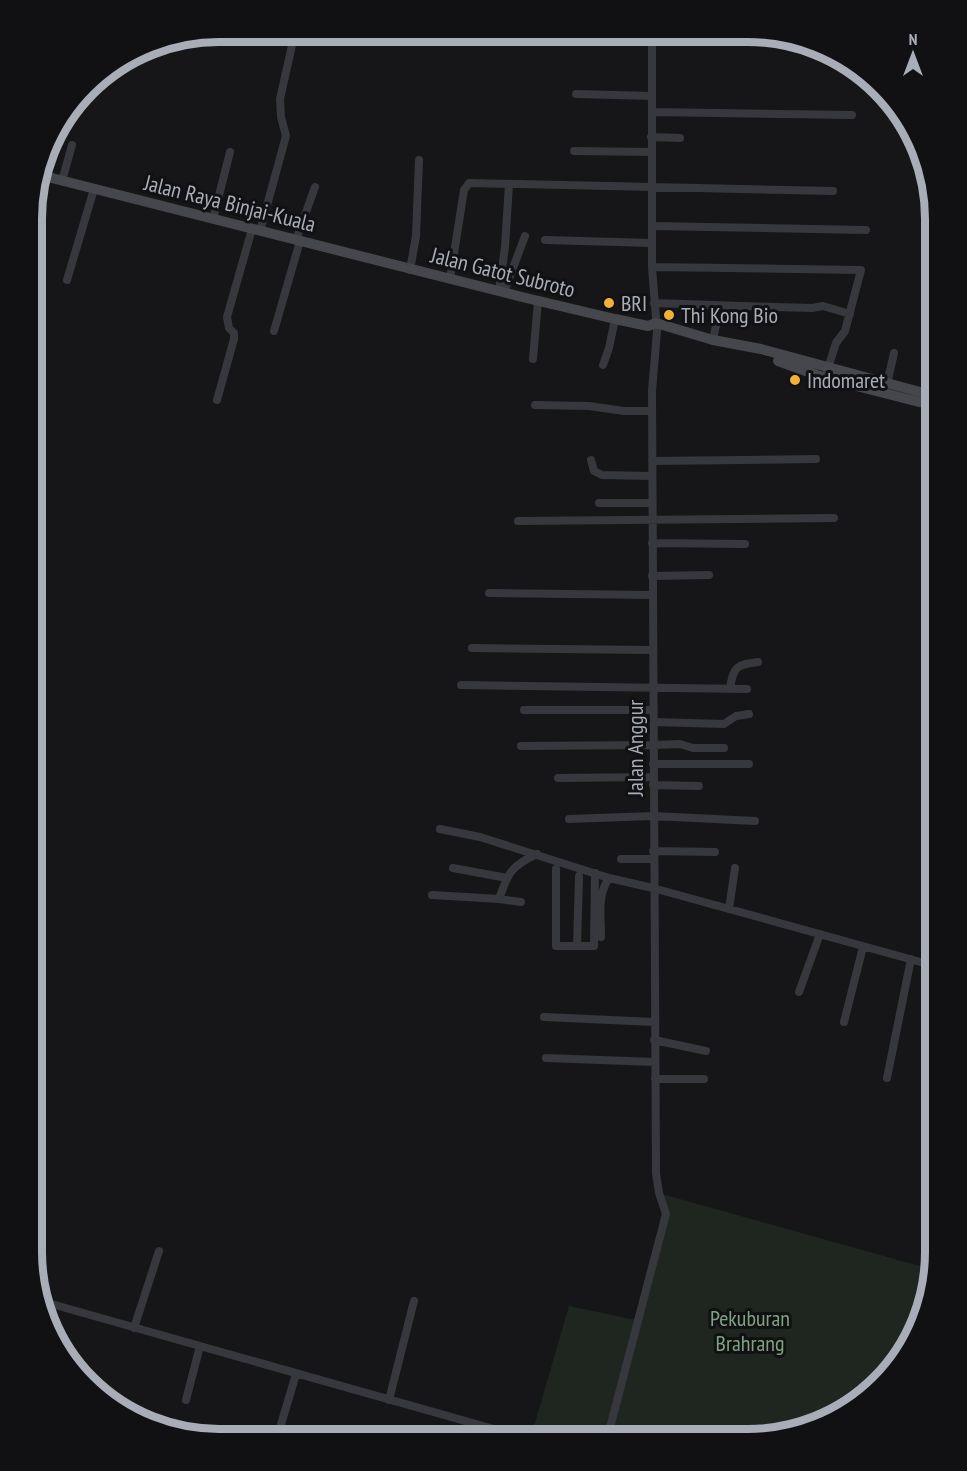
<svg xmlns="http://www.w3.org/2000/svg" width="967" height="1471" font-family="'PT Sans Narrow',sans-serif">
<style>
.green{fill:#1e261f}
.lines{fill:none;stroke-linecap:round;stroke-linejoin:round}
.street{stroke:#37383d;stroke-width:8}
.secondary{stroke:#45474d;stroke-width:10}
.poi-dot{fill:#f2b134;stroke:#111113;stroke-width:2}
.labels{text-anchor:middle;stroke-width:6;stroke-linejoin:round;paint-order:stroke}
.street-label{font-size:22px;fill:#a8adb8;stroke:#111113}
.poi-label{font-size:22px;fill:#a8adb8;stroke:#111113;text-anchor:start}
.park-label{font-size:22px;fill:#7fa381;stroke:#111113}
.rim{fill:none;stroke:#a8adb8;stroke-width:8}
</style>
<rect width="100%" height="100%" fill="#161618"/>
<path class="green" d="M662,1194L934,1270L925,1313L897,1366L820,1425L749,1439H555L532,1433L569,1306L641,1321L668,1220Z"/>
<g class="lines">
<path class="street" d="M576,94L652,96
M652,112L852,115
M651,137L680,138
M574,151L652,152
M62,181L72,145
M33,201L42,176
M213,219L230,152
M652,226L866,230
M260,231L286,136L281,117L280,99L295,32
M296,240L315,187
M545,240L652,243
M652,267L861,270L845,331L836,343L827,371
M410,270L416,236L419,160
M450,279L464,190L469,183L833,191
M67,280L94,189
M499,291L505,247L509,184
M504,292L525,236
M654,303L775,307L812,308L823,306L850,314
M274,331L300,241
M713,340L720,306
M533,359L538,301
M603,365L609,348L615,319
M887,384L894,353
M217,400L234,339V333L229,328L227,317L252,229
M535,405L589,406L624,411H652
M591,460L594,471L602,475L652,476
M652,461L816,459
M599,503H652
M518,521L834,518
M652,543L745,544
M652,576L709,575
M489,593L652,595
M472,648L652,650
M461,685L747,689
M730,688C734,666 736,665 758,662
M524,710H653
M653,722L724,724L736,716L749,714
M521,746L653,745L680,744L693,748H724
M653,764H749
M558,778L653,777
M653,785L699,786
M569,819L653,816L755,821
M440,829L480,837L609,878L653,888L935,966
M653,851L715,852
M621,859H653
M453,868L507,878
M556,869V946H594L595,873
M432,895L499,899L521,902
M499,899C508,873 511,866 537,854
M729,909L735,868
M601,937C601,916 597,895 609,878
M577,946L579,876
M799,992L820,934
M544,1017L654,1022
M926,1017L935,983
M844,1022L863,947
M654,1040L706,1051
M546,1058L655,1062
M887,1078L911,959
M655,1079H704
M41,1301L529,1439
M134,1328L159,1251
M186,1400L200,1346
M389,1400L414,1301
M231,1436L236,1438
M277,1438L296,1374
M607,1439L666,1214L659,1193L656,1173L652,391L657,331L652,267V33"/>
<path class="secondary" d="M40,175L522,297L615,319L648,326L656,323L713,340L761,349L935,396
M778,361L825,378L935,406"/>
</g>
<g class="poi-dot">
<circle cx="609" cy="303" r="6"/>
<circle cx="669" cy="315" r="6"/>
<circle cx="795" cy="380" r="6"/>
</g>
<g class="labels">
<g class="street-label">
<text transform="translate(230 203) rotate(14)" y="8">Jalan Raya Binjai-Kuala</text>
<text transform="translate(503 272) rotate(14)" y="8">Jalan Gatot Subroto</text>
<text transform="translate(635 748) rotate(-90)" y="8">Jalan Anggur</text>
</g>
<g class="poi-label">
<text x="621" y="311">BRI</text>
<text x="681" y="323">Thi Kong Bio</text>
<text x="807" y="388">Indomaret</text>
</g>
<g class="park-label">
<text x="750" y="1326">Pekuburan<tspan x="750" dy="25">Brahrang</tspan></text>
</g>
</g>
<path d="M0 0H967V1471H0ZM219 42H748A177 177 0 0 1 925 219V1252A177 177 0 0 1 748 1429H219A177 177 0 0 1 42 1252V219A177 177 0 0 1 219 42Z" fill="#111113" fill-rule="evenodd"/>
<path class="rim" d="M219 42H748A177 177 0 0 1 925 219V1252A177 177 0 0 1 748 1429H219A177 177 0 0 1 42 1252V219A177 177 0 0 1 219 42Z"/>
<g transform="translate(913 54)" stroke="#111113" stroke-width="4.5" paint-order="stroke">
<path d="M0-4.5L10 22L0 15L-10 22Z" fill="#a8adb8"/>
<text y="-9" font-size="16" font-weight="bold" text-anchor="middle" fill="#a8adb8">N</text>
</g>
</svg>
